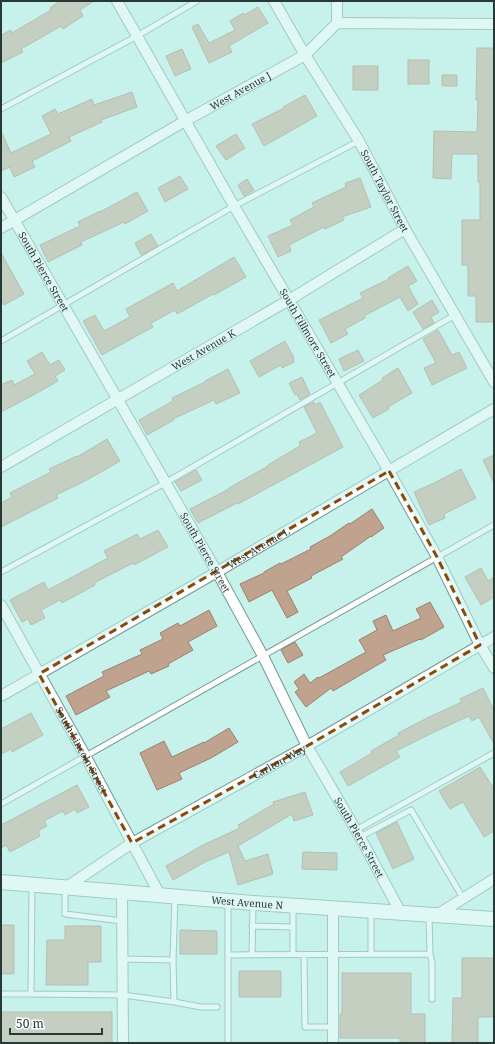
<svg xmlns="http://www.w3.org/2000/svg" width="495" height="1044" font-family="'Noto Serif',serif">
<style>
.building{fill:#c0a38f;stroke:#9d816d}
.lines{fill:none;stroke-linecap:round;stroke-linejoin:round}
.lane-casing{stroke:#719a93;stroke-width:7}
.street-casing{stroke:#719a93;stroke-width:12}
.secondary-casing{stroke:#719a93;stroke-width:16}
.lane{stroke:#fff;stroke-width:5}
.street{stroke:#fff;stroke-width:10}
.secondary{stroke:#fff;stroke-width:14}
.marked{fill:none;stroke:#88490e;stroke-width:3;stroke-dasharray:8 5;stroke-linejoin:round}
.labels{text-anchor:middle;stroke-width:4;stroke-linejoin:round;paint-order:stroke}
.street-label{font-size:10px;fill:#273835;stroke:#fff}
</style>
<rect width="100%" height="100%" fill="#c7f2eb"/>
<path class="building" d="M60,1H94L80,10L83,16L63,29L61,26L21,49L23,52L1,63V35L11,30L12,33L51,10L50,8Z
M258,7L268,23L229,46L232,52L209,63L192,27L198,24L209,43L235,30L230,21L243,13L244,15Z
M477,48H494V322H476V296H468V265H462V220H480V182H478V154H452L451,179L433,178L434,131L477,132L478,100H476Z
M182,49L191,69L175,76L166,56Z
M408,60H429V84H408Z
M353,66H378V90H353Z
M442,75H457V86H442Z
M132,92L137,107L101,120L102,122L69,137L71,141L32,161L35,167L14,177L10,167L1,171V131L11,153L51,134L42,116L55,109L58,114L92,99L94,105Z
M305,95L317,116L264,146L252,124L284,108L283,107Z
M236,134L245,148L226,160L216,146Z
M180,176L188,189L165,202L158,188Z
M360,178L371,207L342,217L344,220L325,229L324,227L289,245L291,251L278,257L268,236L293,225L290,220L314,207L312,203L346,187L345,183Z
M247,179L254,190L244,196L238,185Z
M137,192L148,211L125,224L124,222L81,242L82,245L48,262L40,245L80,226L78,222L100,211V212Z
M151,234L158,246L141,255L135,243Z
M1,253L24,294L4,305L1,299Z
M234,257L246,277L214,295L213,294L177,314L175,310L151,323L153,327L102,355L83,321L95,315L104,331L130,317L126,309L173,283L177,291Z
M408,266L417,281L408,286L418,304L408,311L400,297L364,316L365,318L345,329L348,334L331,343L319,320L363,298L360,293L389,279L388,278Z
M432,300L439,312L431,317L434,323L423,329L413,312Z
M438,330L452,355L459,352L467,368L432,385L424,368L436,363L423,339Z
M285,341L294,358L293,359L294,362L282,368L281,365L259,377L250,361Z
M358,350L364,361L344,371L339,359Z
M42,352L50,365L59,360L65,370L55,376L58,381L39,392L1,412V385L12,380L14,385L35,374L27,361Z
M398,368L412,393L388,407L389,409L373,418L359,395L383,380L382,378Z
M228,369L240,393L216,404L214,400L173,419L174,420L147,435L139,420L173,401L172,398L205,382V381Z
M302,377L310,394L300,400L297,394L295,395L289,383Z
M314,402L315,405L320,402L343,447L238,504L237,503L198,523L190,509L229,489V488L268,466V465L300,446L299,442L317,433L304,407Z
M107,439L120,461L87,480L56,495L58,498L1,527V503L12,497L10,493L51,472L49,469L77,456V457Z
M494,455V483L483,460Z
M461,469L476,498L444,514L445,518L429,525L414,492L436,482Z
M196,470L202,480L181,491L175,482Z
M372,509L384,528L371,537V536L341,557L343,559L311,576L312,578L287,591L298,612L287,618L272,590L249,602L240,584L264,573V572L280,563L281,564L311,549L310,547L330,536L349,523L350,524Z
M158,530L168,547L134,565L133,563L94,583L95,585L62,603L60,600L41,610L45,618L31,625L28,619L22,622L10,600L44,582L48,590L108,558L104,551L137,534L140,539Z
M481,568L488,581L494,577V597L481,605L465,577Z
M430,602L444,627L421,640L420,639L383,655L386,660L333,691L331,688L306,707L295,692L299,689L294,682L304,674L310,683L318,677L319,678L366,652L359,640L377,630L373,621L386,615L393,631L421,618L416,609Z
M209,610L217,626L188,642L193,650L168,664L169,666L151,674L149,671L106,691L110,697L76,715L66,696L104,676L102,672L142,654L140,650L163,639L160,633L178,623L180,626Z
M295,642L303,655L288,663L281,650Z
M483,688L494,710V744L479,717L472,721L469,716L430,734L396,751L400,757L348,786L340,772L372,753L371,751L399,735L398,733L429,717L462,702L460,699Z
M31,713L43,735L12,752L11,749L1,754V729Z
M229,728L238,742L211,758L179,773L182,779L157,790L140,753L164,741L172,757L204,742V743Z
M480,767L494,789V831L484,837L463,802L450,809L439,791Z
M77,785L89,807L77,813L75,809L65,815L63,811L44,821L47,826L38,831L40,836L10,852L6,845L1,848V825Z
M305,792L313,815L294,821L292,814L238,846L245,861L268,854L273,874L238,885L229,852L205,862L173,880L166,866L203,845L240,828L238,825L274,804L273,802Z
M397,822L414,859L393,869L376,833Z
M303,852L337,853V870L302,869Z
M1,925H14V974H1Z
M65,926H101V962H88V985H46L47,940H65Z
M180,930L217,931V954H180Z
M462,958H494V1017H478V1043H452L453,998H462Z
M239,971H281V997H239Z
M342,973H411V1014H425V1043H400V1038H340V1014H342Z
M1,1012H112V1043H1Z"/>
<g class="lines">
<defs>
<path id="lane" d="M1,109L137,36L197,1
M1,341L234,206L359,141
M1,572L165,483L455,315
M1,804L494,525
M356,830L494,753
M360,837L411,810L463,898
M32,885L31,994L123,995L174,1002L173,960
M65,889V914L122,921
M293,906V955
M252,926L293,927
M371,953V912
M430,954L432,962V999
M228,955L430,954L429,916
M252,955L253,904
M304,955L305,1027H333
M122,959L173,960L175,897
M1,994H31
M174,1002L201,1007H217
M228,1043V902"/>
<g id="street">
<path id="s1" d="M117,1L234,206L389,471L437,557L480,645L494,668"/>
<path id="s2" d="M274,1L305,55L359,141L405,229L494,382"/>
<path d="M337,23V1"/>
<path id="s3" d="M1,197L217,572L263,656L307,746L360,837L401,913"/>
<path id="s4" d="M1,228L185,121L305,55L337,23L494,24"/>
<path id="s5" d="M1,467L289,300L405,229"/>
<path id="s6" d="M1,605L86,757L160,895"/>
<path id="s7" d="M1,696L217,572L494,409"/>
<path id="s8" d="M65,888L132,843L307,746L494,637"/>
<path d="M122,892L123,1043"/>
<path d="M333,908V1043"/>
<path d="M435,916L494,879"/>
</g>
<g id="secondary">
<path id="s9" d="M1,882L253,903L494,919"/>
</g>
</defs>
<use href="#lane" class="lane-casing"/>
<use href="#street" class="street-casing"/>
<use href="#secondary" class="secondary-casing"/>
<use href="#lane" class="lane"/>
<use href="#street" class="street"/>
<use href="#secondary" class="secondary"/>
</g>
<path d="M0 0H495V1044H0ZM389,471L437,557L480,645L307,746L132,843L39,674Z" fill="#c7f2eb" fill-opacity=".55" fill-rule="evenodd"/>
<path class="marked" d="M389,471L437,557L480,645L307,746L132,843L39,674Z"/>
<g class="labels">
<g class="street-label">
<text dy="4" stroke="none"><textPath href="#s4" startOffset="276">West Avenue J</textPath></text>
<text dy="4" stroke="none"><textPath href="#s2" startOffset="220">South Taylor Street</textPath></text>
<text dy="4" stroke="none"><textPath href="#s3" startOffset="86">South Pierce Street</textPath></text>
<text dy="4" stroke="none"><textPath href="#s1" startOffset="383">South Fillmore Street</textPath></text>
<text dy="4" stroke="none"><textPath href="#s5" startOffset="234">West Avenue K</textPath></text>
<text dy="4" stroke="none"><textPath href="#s7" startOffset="297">West Avenue L</textPath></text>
<text dy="4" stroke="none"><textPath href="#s3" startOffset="410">South Pierce Street</textPath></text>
<text dy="4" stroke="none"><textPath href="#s6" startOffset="166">South Lincoln Street</textPath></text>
<text dy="4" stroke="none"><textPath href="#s8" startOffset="249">Carlton Way</textPath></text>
<text dy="4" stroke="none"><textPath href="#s3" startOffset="734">South Pierce Street</textPath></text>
<text dy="4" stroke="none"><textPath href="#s9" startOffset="247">West Avenue N</textPath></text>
</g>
</g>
<rect width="495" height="1044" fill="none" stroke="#273835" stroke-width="4"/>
<path d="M10 1028v6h92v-6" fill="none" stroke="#273835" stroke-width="2"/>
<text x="16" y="1028" font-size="12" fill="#273835" stroke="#ffffff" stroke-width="3" paint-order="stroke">50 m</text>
</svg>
